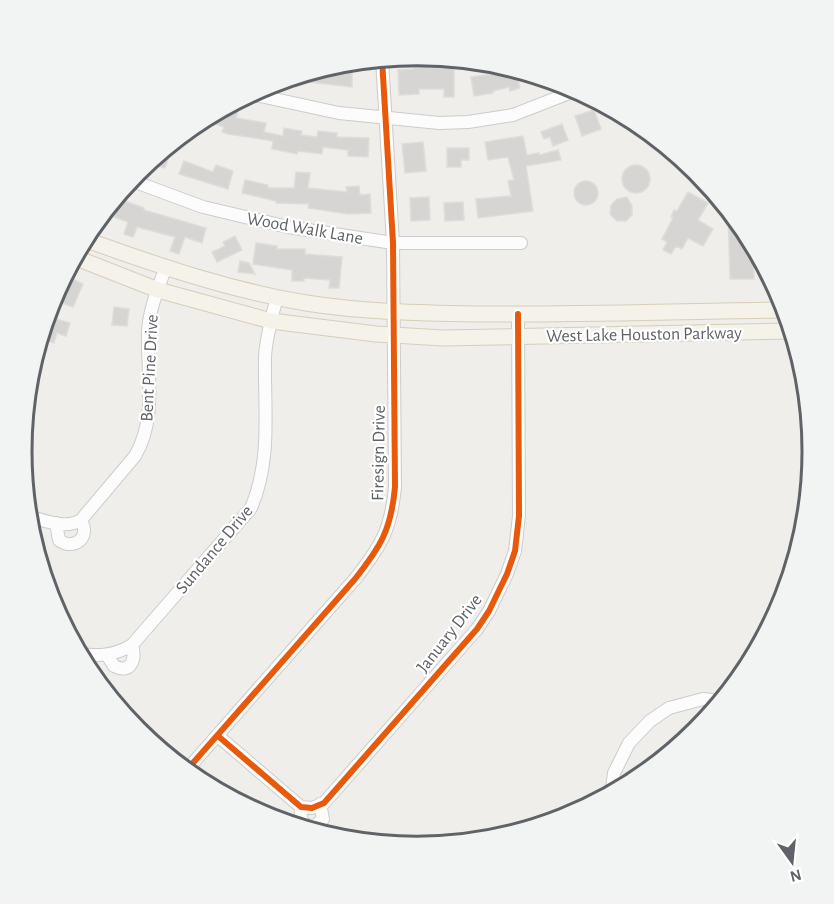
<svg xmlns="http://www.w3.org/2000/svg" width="834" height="904" font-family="'Alegreya Sans',sans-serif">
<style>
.building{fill:#d6d5d3;stroke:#deddd9;stroke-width:1.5}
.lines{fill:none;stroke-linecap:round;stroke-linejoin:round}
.minor-casing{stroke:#cbcccc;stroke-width:14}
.major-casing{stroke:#d7ceb8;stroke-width:17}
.minor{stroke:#fdfcfc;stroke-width:12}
.major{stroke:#f4f2e9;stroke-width:15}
.cycleway-casing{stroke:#fff;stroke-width:10}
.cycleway{stroke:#e8590c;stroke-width:6}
.labels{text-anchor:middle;stroke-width:4.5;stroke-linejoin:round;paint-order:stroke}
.street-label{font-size:18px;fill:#5f6368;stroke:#fff}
.rim{fill:none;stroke:#5f6368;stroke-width:3}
</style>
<rect width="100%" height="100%" fill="#efeeea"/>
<path class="building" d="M428,60V68L454,67V97H444V89H419V94L399,95L398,70L413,69V61Z
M363,61V70L352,69V87L309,82V73L340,64Z
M510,69L515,70L520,88L510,91L509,87L493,91V93L474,96L471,77L493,74Z
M226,107L238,112L236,118L266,123L264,132L283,136L284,128L302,131L301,135L317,137L318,131L337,133V137L369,138L368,157L348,156V150L323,147L322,154L298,151L297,154L272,149L273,141L228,134L222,132L224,127L213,123L217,112Z
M594,110L601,129L582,136L575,116Z
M562,124L568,140L553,146L550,137L544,139L541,132Z
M523,136L527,155L539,153V155L558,150L561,160L526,166L533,211L478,218L476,199L511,196L508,181L514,180L508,157L488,160L485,142Z
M423,142L426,171L405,173L402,144Z
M447,148H469V160H461V167H447Z
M162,151L170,154L165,168L148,163Z
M184,161L213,172L216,165L233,171L228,189L179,174Z
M622 179a14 14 0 1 1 28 0a14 14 0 1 1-28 0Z
M296,172L310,173L308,188L347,192L346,187L359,186L360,195L370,194L371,213L348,214L308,208L309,204L276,203V201L242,193L245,180L268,185V188H294Z
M574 193a12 12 0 1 1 24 0a12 12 0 1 1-24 0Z
M688,192L708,203L698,220L713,229L703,246L688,238L682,249L676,246L671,254L663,250L667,242L662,239L673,218L671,217L674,210L677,211Z
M429,197L430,220L411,221L410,198Z
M627,197L632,206V215L626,221H617L610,214L611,205L617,199Z
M125,201L144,208V210L206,228L202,243L185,237L179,254L170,251L175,237L137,227L133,237L124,234L128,222L103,213L112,202L122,206Z
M463,202L464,220L445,221L444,203Z
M728,210L746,232L753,244L754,279H730Z
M235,236L242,250L217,262L212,252L225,246L223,242Z
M256,243L277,246V249H305V254L342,257L339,288H329L330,280L304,278V281H292V270L253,264Z
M240,261L249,263L255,274L238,272Z
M73,279L83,284L73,307L55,300L64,280L71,283Z
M114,307L129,309L127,326L112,325Z
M46,316L70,323L66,336L57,333L54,343L40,338Z"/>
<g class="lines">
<defs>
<path id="minor" d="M251,94L339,113L439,123L468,122L513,115L577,90
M130,180L203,207L288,227L393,243H521
M27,516C44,520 65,530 81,520L135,456C157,419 147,374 148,332C149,310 158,289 165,269
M56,523L59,540C68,548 85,544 84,529C84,526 82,523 81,520
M78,654C99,656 114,656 132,645L251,508C272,459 264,408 265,357C266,337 272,316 277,297
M107,655L114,666C132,675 136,658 132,645
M218,736L301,807L312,808L324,803L477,629L489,611L507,574L515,551L519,516L518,314
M185,772L355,579C381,546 391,530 395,487L393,243L382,59
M611,795L614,773L629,743L650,721L669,708L703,699L722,701
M301,807C300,820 301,826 315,826L323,819L320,804"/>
<path id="major" d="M84,239C156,265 229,290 306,303C363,312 420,313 477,314C580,315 683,311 786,310
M74,257L158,290L271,321L376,334L443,338L792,331"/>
</defs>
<use href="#minor" class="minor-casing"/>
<use href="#major" class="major-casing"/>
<use href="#minor" class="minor"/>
<use href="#major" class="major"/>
<defs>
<path id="cycleway" d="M218,736L301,807L312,808L324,803L477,629L489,611L507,574L515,551L519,516L518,314
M185,772L355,579C381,546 391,530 395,487L393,243L382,59"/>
</defs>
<use href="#cycleway" class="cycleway-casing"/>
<use href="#cycleway" class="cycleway"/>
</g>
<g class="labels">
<g class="street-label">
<text transform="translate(305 228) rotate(10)" y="6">Wood Walk Lane</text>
<text transform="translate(644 334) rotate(-1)" y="6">West Lake Houston Parkway</text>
<text transform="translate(149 368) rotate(-87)" y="6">Bent Pine Drive</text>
<text transform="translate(378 453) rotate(-89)" y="6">Firesign Drive</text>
<text transform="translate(214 549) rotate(-50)" y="6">Sundance Drive</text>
<text transform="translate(449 633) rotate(-52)" y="6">January Drive</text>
</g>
</g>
<path d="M0 0H834V904H0ZM32 451a385 385 0 1 1 770 0a385 385 0 1 1-770 0Z" fill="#f2f3f3" fill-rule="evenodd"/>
<path class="rim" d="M32 451a385 385 0 1 1 770 0a385 385 0 1 1-770 0Z"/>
<g transform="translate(792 862) rotate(165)" stroke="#ffffff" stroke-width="4.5" paint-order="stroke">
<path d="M0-4.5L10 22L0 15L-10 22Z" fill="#5f6368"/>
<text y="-9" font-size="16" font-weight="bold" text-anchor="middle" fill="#5f6368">N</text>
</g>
</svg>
